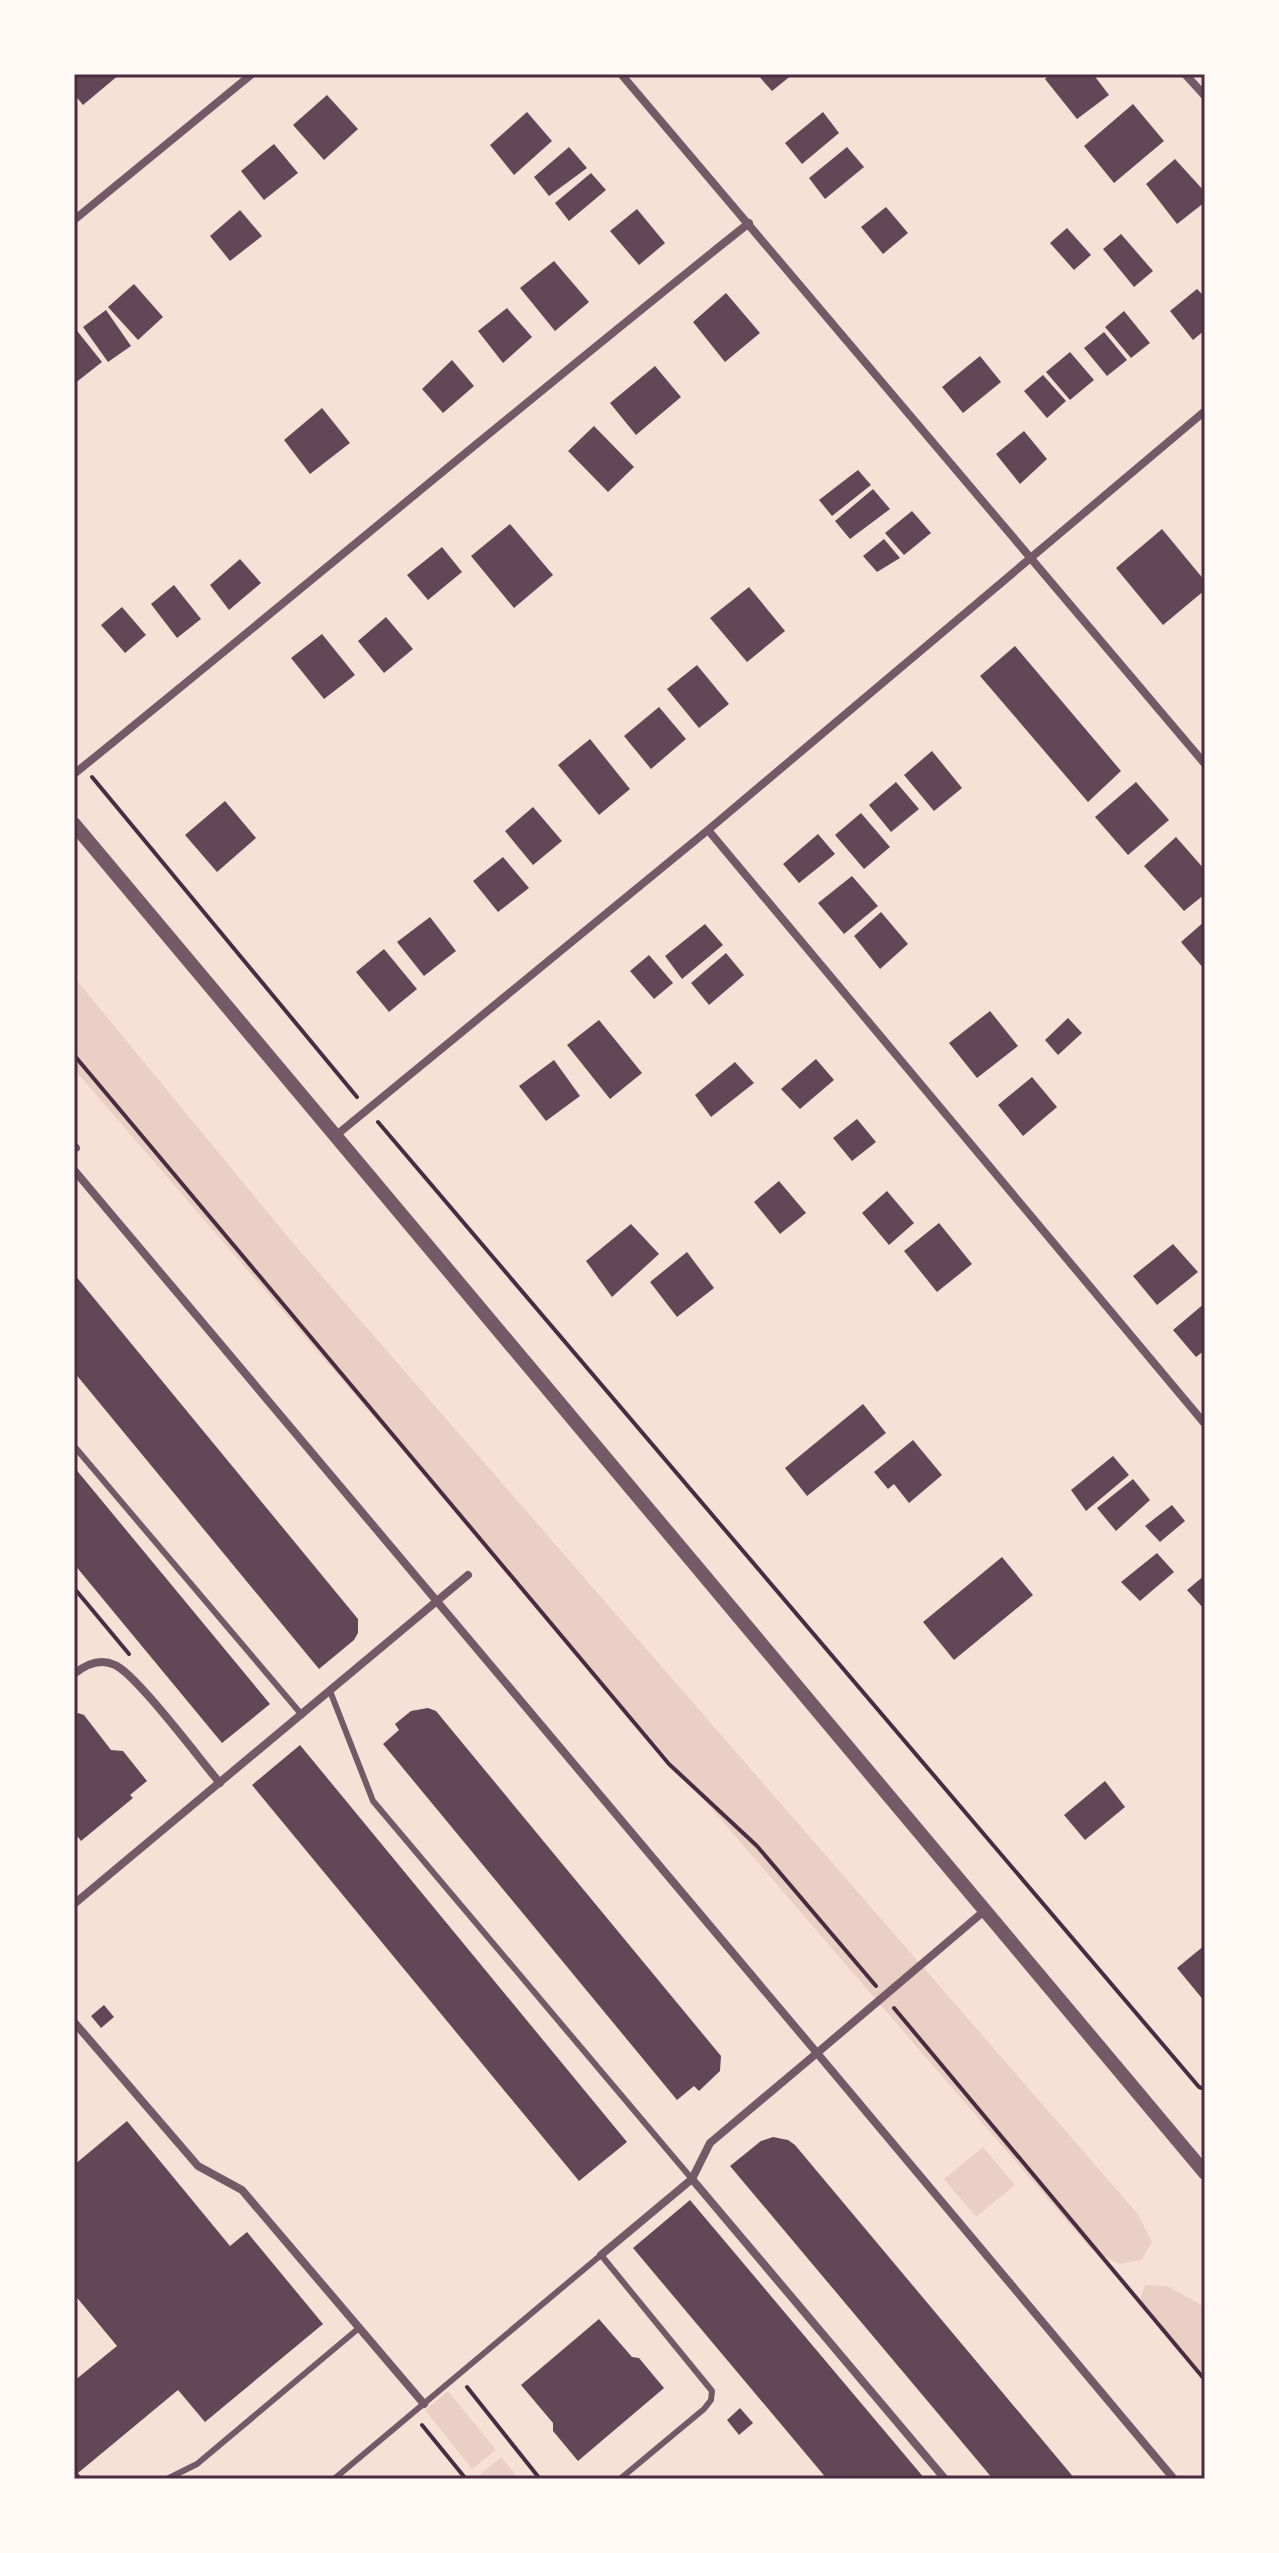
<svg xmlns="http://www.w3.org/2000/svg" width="1279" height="2553" font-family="Bitter,serif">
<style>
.green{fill:#ebcfc5}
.building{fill:#644757}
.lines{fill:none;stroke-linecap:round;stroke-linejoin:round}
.path{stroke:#4a2c40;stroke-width:4}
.service{stroke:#755966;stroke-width:6}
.minor{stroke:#755966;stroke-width:8}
.tertiary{stroke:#755966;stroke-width:14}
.neatline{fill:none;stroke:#4a2c40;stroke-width:3}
</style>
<rect width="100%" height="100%" fill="#f7e1d7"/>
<path class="green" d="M74,977L287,1236L1137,2213L1152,2242L1142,2260L1119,2264L1091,2249L74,1069Z
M983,2147L1015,2185L976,2217L944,2179Z
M1145,2285L1167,2286L1205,2307V2378L1140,2300Z
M448,2391L496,2450L472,2469L425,2410Z
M501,2457L519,2479H480L478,2476Z"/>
<path class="building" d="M74,74H120L83,105L74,94Z
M757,74H793L772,91Z
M1050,74H1093L1109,95L1077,119L1045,79Z
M327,95L358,129L324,160L293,125Z
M1133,104L1164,141L1114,183L1084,146Z
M527,112L552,141L514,175L490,145Z
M823,112L839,133L802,164L785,143Z
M274,144L298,173L264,200L241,171Z
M569,147L587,168L549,196L534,177Z
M847,147L864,167L825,199L809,178Z
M1175,159L1205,192V202L1177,224L1146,184Z
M591,173L606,190L569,221L555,203Z
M886,207L908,233L883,254L861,227Z
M637,209L665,243L639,265L610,231Z
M240,210L262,236L230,261L210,236Z
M1067,228L1091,255L1074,270L1050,243Z
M1121,234L1153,271L1134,287L1103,249Z
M554,261L589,302L555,331L520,288Z
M134,284L163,317L138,340L108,307Z
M1197,289L1205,297V330L1193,340L1170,311Z
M726,293L760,333L725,362L693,322Z
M507,308L532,337L503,363L478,331Z
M106,310L131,346L108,362L83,327Z
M1124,311L1150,343L1131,358L1105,327Z
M74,327L102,362L74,384Z
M1104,332L1127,360L1107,376L1084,348Z
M1070,352L1094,380L1070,400L1046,372Z
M980,356L1001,382L963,413L942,387Z
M452,360L474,386L443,413L422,389Z
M655,366L681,397L636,435L610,403Z
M1043,375L1066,401L1047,418L1024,391Z
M322,408L350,443L310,474L284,440Z
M594,426L634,467L608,492L568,451Z
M1024,431L1047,459L1020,484L996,454Z
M858,470L871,485L832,516L819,500Z
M873,489L890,509L850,539L835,521Z
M912,511L931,533L904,555L885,533Z
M510,524L553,575L514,608L471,556Z
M1162,529L1205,581V590L1163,625L1116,568Z
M884,539L900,558L877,572L863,556Z
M442,547L462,572L428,600L407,575Z
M240,559L261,583L229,610L210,585Z
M174,585L201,619L177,638L151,604Z
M749,587L785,631L747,662L710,618Z
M122,607L146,635L125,653L101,625Z
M386,617L413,649L384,673L358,641Z
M322,634L355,675L324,699L291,658Z
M1015,646L1121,771L1088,802L980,676Z
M697,665L729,704L699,728L667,689Z
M659,707L686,739L651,769L624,736Z
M590,739L630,789L599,815L558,765Z
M932,751L962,788L934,811L904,775Z
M896,782L919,809L891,832L869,805Z
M1136,782L1169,820L1128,855L1095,817Z
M225,801L256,838L217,872L185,835Z
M533,807L562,841L533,865L505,831Z
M861,813L890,847L864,869L835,835Z
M818,834L835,854L799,883L783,864Z
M1176,837L1205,870V894L1184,911L1144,866Z
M503,857L529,888L498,912L473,881Z
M852,876L878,906L844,934L818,903Z
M881,912L908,944L880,969L854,936Z
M430,917L456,951L424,976L397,942Z
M1205,921V970L1181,942Z
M705,924L723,945L682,979L665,956Z
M384,949L417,989L389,1012L356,972Z
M726,953L744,975L709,1005L691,983Z
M649,955L673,983L654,999L630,971Z
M990,1011L1018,1046L977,1078L949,1043Z
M1068,1018L1082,1033L1058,1055L1045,1040Z
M599,1020L642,1073L610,1099L567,1045Z
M816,1059L834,1080L800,1109L781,1089Z
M554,1060L580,1096L546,1121L519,1086Z
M735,1062L754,1083L711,1117L695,1095Z
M1032,1077L1057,1107L1023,1136L998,1105Z
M857,1119L876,1142L852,1161L833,1138Z
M779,1181L806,1213L780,1234L754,1202Z
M887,1191L914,1223L889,1245L862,1213Z
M939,1223L972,1264L937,1292L904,1251Z
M631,1224L659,1254L612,1297L586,1261Z
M1173,1244L1198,1272L1157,1305L1133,1276Z
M687,1252L714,1288L677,1317L650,1282Z
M74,1274L358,1619V1633L354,1640L319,1669L74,1372Z
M1205,1303V1350L1196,1357L1173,1330Z
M863,1404L886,1433L807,1496L785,1468Z
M913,1440L942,1475L909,1503L894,1484L888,1489L874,1472Z
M1113,1456L1129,1475L1086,1511L1071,1490Z
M74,1467L270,1704L222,1743L74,1564Z
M1133,1479L1150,1500L1116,1531L1097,1508Z
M1172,1505L1185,1521L1160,1542L1145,1526Z
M1157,1553L1174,1572L1140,1601L1121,1582Z
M1002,1557L1033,1595L954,1660L923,1622Z
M1205,1575V1610L1187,1590Z
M428,1708L436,1711L721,2056L720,2071L699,2091L694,2086L677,2100L383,1744L399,1730L395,1724L411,1711Z
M78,1713L84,1715L111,1750L123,1751L147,1781L130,1795L133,1798L81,1841L78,1837L74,1841V1717Z
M300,1745L627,2142L579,2181L252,1785Z
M1105,1781L1125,1807L1085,1840L1064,1815Z
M1205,1945V2002L1177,1968Z
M104,2005L114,2017L101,2028L91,2016Z
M127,2121L230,2246L247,2232L323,2324L205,2422L178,2390L78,2473L83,2479H74V2381L117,2346L74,2294V2165Z
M773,2137L788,2140L795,2145L1075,2479H993L730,2166L761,2141Z
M690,2200L925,2479H827L633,2248Z
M599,2319L632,2357L639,2358L664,2388L578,2461L553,2431V2423L521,2385Z
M740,2408L753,2423L739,2435L727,2420Z"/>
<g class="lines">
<path class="path" d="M92,777L357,1097
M74,1055L669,1764L757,1846L876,1986
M378,1122L1199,2087L1205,2089
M74,1588L129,1654
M894,2008L1205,2380
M467,2387L540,2479
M422,2425L466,2479"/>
<path class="service" d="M74,1446L302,1715
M330,1691L373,1801L692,2179
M167,2479L197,2464L359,2328
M334,2479L601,2255L712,2391L711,2400L704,2409L620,2479"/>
<path class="minor" d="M621,74L1205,764
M1185,74L1205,96
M74,220L252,74
M74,774C300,591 522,404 749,223
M708,830L1205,1424
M334,1137L708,830L1205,411
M74,1149L76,1148
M74,1170L817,2053L983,1912
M74,1674C85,1665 100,1658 115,1665C136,1674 201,1761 220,1783
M74,1904L468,1575
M74,2022L198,2166L242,2190L424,2404
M692,2179L945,2479
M601,2255L692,2179L710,2143L817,2053L1174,2479"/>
<path class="tertiary" d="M74,824L1205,2173"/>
</g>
<rect width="1279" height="2553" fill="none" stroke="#fffaf5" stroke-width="152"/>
<rect x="76" y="76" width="1127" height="2401" class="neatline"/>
</svg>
